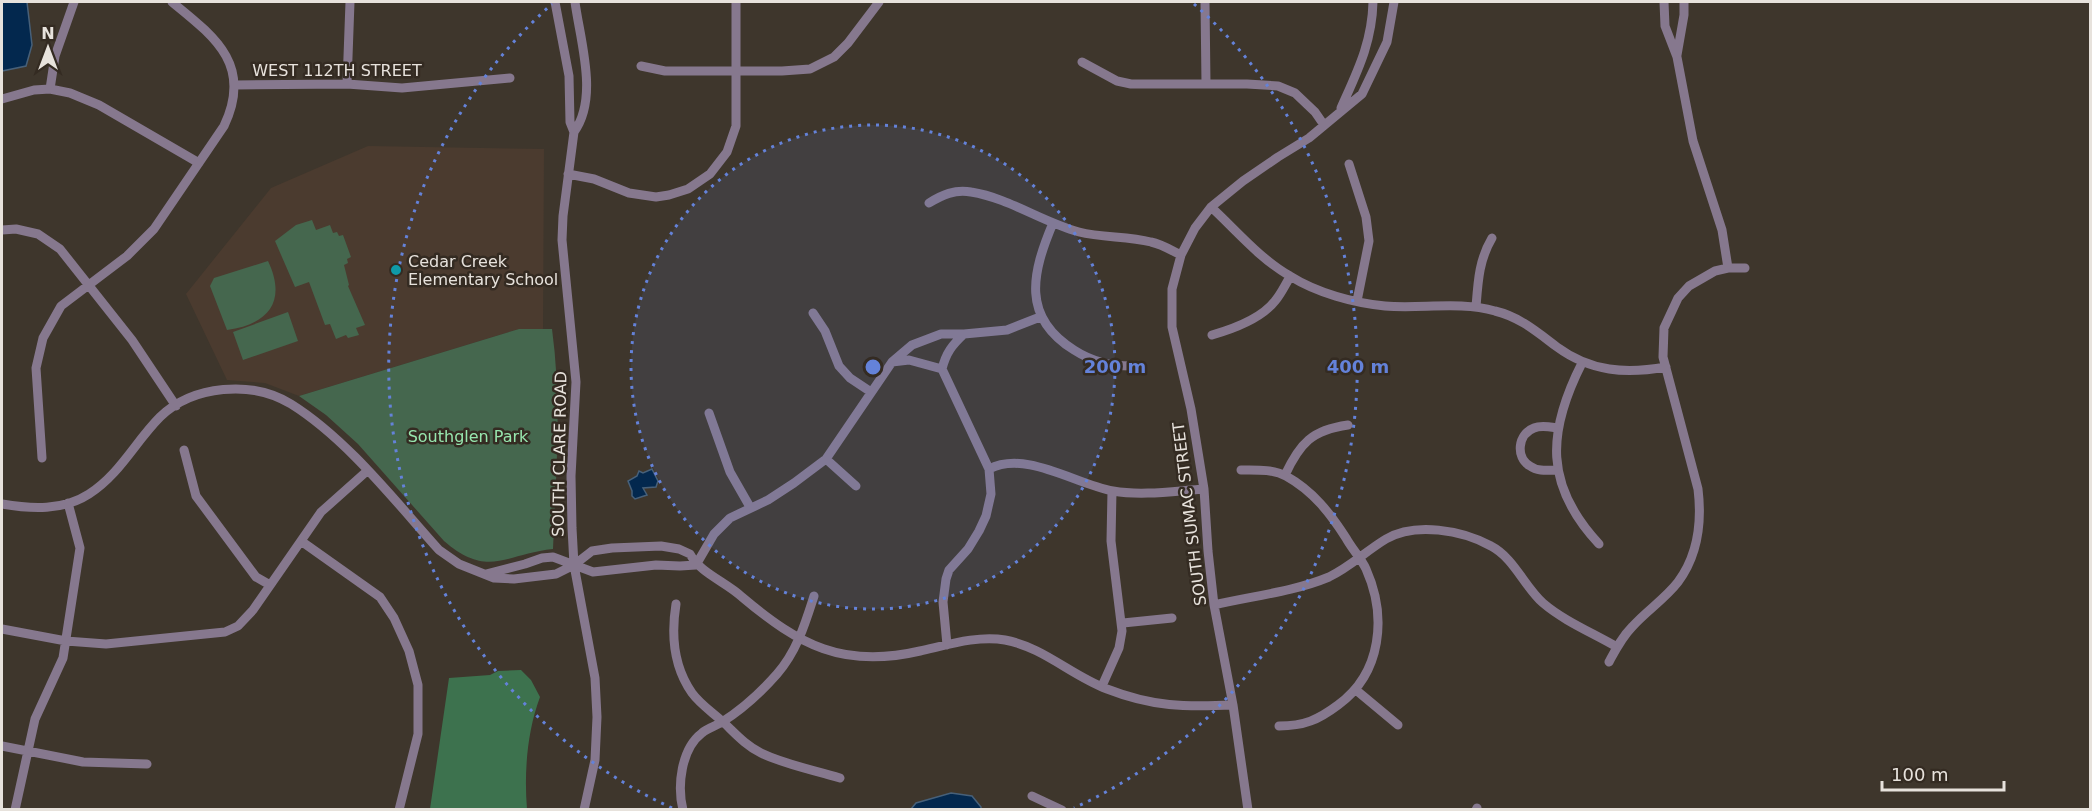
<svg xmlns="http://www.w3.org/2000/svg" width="2092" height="811" font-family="'DejaVu Sans',sans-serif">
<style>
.education{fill:#4b3b2f}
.green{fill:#45674e}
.forest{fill:#3d724e}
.water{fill:#03284e;stroke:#476079;stroke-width:1.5}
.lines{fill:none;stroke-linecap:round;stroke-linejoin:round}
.minor{stroke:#86788e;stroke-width:9}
.ring{fill:none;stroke:#6482d9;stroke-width:3;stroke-dasharray:3 6}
.culture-dot{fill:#0f9aa8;stroke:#342b22;stroke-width:2}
.labels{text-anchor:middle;stroke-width:5;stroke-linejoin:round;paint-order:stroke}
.street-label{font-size:16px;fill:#e7e2dc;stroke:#342b22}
.poi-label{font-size:16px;fill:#e7e2dc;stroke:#342b22;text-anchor:start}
.park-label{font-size:16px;fill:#97e6ae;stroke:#342b22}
.centre{fill:#6482d9;stroke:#342b22;stroke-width:3}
.ring-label{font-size:18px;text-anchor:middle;font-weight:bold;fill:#6482d9;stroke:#342b22;stroke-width:5;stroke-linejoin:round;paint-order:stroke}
</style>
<rect width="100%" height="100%" fill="#3e362c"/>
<path class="education" d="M368,146L544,149L543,329H519L299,396L265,383L227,380L186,294L271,188Z"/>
<path class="green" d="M312,220L316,230L330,225L333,233L337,232L339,236L343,235L351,257L347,259L348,263L344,265L349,285L348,286L365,325L356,328L359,335L348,338L346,335L336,339L330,324L325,325L309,282L295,287L275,241L296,225Z
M268,261C287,301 269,324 227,330L210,286L214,278Z
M288,312L298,341L243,360L233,332Z
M519,329H552C562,402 556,475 553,549C505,554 488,579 444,541L358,444L326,415L299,396Z"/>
<path class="forest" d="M521,670L531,680L540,697C527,732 524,773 527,809H430L449,678L490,675L498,671Z"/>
<path class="water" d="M2,2H27L32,45L26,66L2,71Z
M652,469L658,481L656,487L643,488L647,495L635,499L632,496V491L628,481L637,476L639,471L643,473Z
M951,793L972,796L981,807V809H911L916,803Z"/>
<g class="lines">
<path class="minor" d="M555,2L569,76L570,122L574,132L563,216L562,240L576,382L571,476L572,528L574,565L595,678L597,717L595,760L584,810
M1205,2L1206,84
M1664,2L1665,26L1677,57L1693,141L1722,230L1728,268
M1677,55L1684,15V2
M1082,62L1117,81L1131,84H1247L1278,86L1295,93L1315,112L1324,125
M641,66L665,71H782L810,69L834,57L848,43L879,2
M347,84L350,2
M235,85L347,84L402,88L510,78
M50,89L55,56L74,2
M2,99L34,90L50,89L70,93L99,105L199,163
M1341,108C1357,72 1372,43 1373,2
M574,132C599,98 580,40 575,2
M1349,164L1366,217L1369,241L1357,301
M568,174L594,179L629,193L656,197L669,195L688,189L710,174L727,152L736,126V2
M929,203C942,195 955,189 971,192C1009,198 1042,222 1079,232C1103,238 1127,236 1151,242C1161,244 1171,250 1181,255
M1211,207C1236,230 1260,259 1290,276C1317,293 1354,303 1385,306C1421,309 1460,301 1495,311C1520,317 1537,332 1557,347C1591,372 1626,374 1666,367
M1053,223C1032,273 1021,317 1074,350C1091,361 1110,366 1131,366
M2,230L16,229L38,234L60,249L132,340L176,406
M1476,307C1478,281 1479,260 1492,238
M813,313L825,331L839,366L850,378L871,392
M1212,335C1233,329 1261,319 1275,301C1281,294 1285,285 1290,277
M892,362L909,360L942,369L989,469L991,494L986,516L979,531L968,549L949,570L946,579L943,602L947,645
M1582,363C1547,432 1544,485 1599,544
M942,369C946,353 952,345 964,334
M709,413L730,472L750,507
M1558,428C1550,427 1541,425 1534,428C1518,434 1515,457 1530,466C1538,472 1549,470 1558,470
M184,450L196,496L256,577L270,585
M42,458L36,368L43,338L61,306L127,256L154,229L224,126C253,65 215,37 172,2
M826,459L856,486
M989,469C1026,450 1075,484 1113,491C1142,496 1174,491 1204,489
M1241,470C1256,470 1273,469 1286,476C1313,491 1330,513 1346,538C1352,549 1361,558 1366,569C1387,616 1382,673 1338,705C1318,720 1304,726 1279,726
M1285,475C1300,443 1312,430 1348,425
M2,504C31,509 63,511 89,494C120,474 135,442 160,417C193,385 252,380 291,404C347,439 395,501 439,550L459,564L494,578L514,579L556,574L574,565L592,551L612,548L661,546L679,549L690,554C700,573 726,582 742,597C799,645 843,669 920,651C947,645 978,635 1005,640C1043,647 1072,676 1107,689C1153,707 1185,707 1233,705
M301,541L380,597L394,618L409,651L418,685V734L399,810
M696,565L714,534L730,518L768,500L794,483L826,459L892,362L912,345L941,334H964L1007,330L1040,317
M486,574L525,564L542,558L553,557L593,572L656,565L680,566L696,565
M676,604C671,635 673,666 692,693C700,704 712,712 722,721C735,733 745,745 761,753C786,765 814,770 840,778
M1214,605C1252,596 1293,592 1329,577C1350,567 1366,551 1386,539C1415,522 1462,530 1491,546C1514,558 1524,586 1543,603C1564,621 1593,633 1617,647
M1123,623L1172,618
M2,629L66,641L106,644L225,632L238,626L253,610L321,512L367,471
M1609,662C1616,649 1622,637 1632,627C1646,611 1665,599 1678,582C1698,555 1702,522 1698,489L1663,357L1664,328L1678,298L1689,286L1715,271L1728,268H1745
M1102,686L1119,648L1122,631L1111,541L1112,491
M1356,690L1398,725
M2,746L83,762L147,764
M1032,796L1062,810
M15,810L35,719L63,658L80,548L68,503
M683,810C677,786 681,749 702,733C707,728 716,726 722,722C741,710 762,691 777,674C797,651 805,624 814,596
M1248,810L1233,705L1214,605L1208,551L1204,489L1191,409L1172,327V289L1181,255L1195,228L1211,207L1243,181L1278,157L1309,138L1362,94L1387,42L1394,2
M1476,810L1477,808"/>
</g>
<circle cx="873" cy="367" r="242" fill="#6482d9" fill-opacity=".12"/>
<g class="ring">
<circle cx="873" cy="367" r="242"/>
<path d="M672 808A485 485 0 0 1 552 4M1194 4A485 485 0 0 1 1074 808"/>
</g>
<circle class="culture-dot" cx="396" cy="270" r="6"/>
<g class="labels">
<g class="street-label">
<text x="337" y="76">WEST 112TH STREET</text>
<text transform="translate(559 454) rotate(-89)" y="6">SOUTH CLARE ROAD</text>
<text transform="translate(1189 514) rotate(-97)" y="6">SOUTH SUMAC STREET</text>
</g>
<g class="poi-label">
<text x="408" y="267">Cedar Creek<tspan x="408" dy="18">Elementary School</tspan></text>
</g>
<g class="park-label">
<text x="468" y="442">Southglen Park</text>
</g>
</g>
<circle cx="873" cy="367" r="9" class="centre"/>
<g class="ring-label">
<text x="1115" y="373">200 m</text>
<text x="1358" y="373">400 m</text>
</g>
<rect width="2092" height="811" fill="none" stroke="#e7e2dc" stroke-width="6"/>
<g transform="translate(48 48)" stroke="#342b22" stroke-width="4.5" paint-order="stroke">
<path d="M0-4.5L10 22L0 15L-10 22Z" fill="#e7e2dc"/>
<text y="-9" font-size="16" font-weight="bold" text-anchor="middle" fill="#e7e2dc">N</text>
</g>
<path d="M1882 781v9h122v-9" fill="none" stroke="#e7e2dc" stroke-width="3"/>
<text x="1891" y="781" font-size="18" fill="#e7e2dc" stroke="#342b22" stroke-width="4.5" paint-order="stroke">100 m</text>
</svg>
